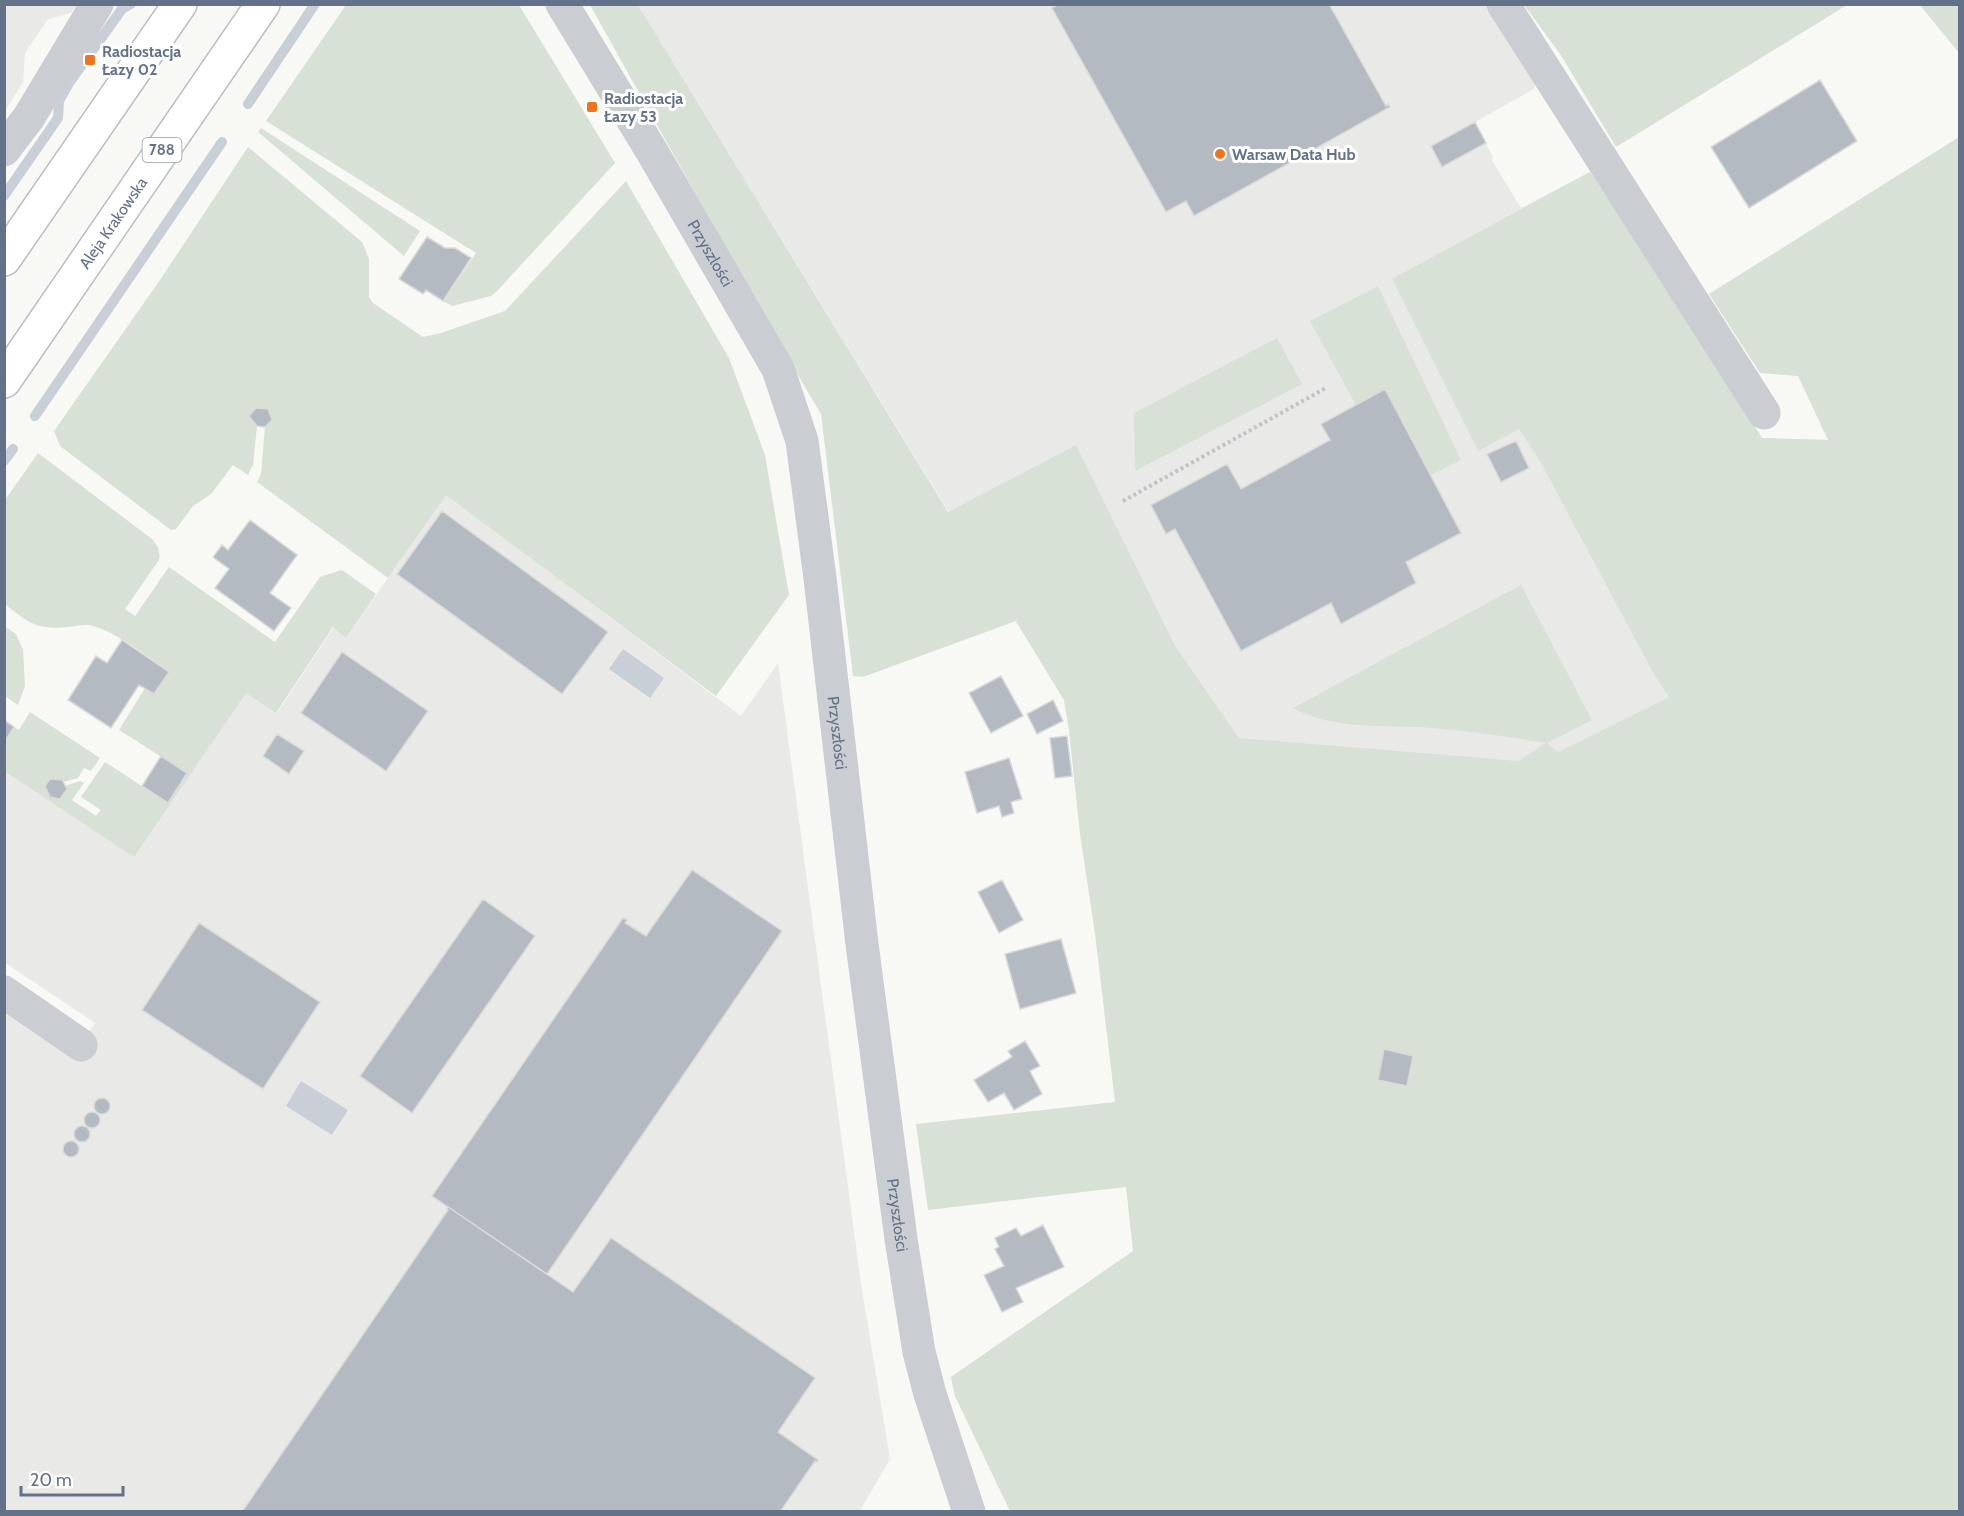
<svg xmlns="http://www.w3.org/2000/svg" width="1964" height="1516" font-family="Cabin,sans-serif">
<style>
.built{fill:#e9e9e8}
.green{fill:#d8e1d6}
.water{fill:#c8cfd6}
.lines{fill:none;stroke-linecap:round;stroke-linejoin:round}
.stream{stroke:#c8cfd6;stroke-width:10}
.building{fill:#b4bac2;stroke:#d9dad7;stroke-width:1.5}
.major-casing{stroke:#bbbec3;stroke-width:36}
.path{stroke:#c1c3c6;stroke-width:4;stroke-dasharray:3 3;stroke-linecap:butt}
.minor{stroke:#cacdd1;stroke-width:33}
.major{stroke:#fff;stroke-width:33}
.poi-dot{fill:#f3721a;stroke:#fff;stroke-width:2}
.labels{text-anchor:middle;stroke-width:6;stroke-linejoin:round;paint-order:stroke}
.shield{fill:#fff;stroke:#929cac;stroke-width:1.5}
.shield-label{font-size:15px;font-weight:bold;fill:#647289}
.poi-label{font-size:16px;font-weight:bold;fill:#647289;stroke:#fff;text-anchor:start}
.street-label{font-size:16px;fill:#647289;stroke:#fff}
</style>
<rect width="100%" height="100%" fill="#f8f8f5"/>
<path class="built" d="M5,4L77,5L71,13L48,19L25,53L23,82L5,111Z
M638,5H1489L1536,78L1534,89L1475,122L1493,157L1491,159L1521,208L1590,172L1650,260L1762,438L1829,440L1959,1511H1010L955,1396L951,1377L1134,1251L1095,933L1080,833L1069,730L1064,700Z
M446,494L741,716L778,663L861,1284L890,1459L860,1511H5V1007L74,1055L95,1023L5,963L4,772L134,856L246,692L277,713L334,627L347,637Z"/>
<path class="green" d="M346,5H519L615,163L497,291L491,296L452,306L443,301L476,253L266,121Z
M590,5H638L948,512L1076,445L1175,646L1239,738L1518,761L1546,743C1508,737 1470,731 1432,728C1387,724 1334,731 1293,708L1521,585L1592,720L1547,743L1558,752L1669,697L1654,674L1541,463L1519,429L1478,451L1392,279L1590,172L1650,260L1762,438L1828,440L1798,376L1760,373L1709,294L1959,137V1511H1010L955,1396L951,1377L1133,1251L1126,1187L928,1210L916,1124L1115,1102L1095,933L1080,833L1069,730L1064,700L1016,621L863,677L853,676L821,414L780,345Z
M1527,5V4L1847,5L1616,147L1562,57L1525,6Z
M1920,5H1959V53Z
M261,128L420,231L404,256L258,132Z
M248,147L362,242L369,259V297L373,303L423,337L441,333L505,311L626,181L729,358L765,455L789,595L716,696L446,495L388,578L257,482L261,474L265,427L272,420L268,409L256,408L249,416L257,426L253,465L248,475L233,465L211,494L193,506L176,529L171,530L60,446L54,431L160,280Z
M1378,286L1461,460L1431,475L1385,390L1356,405L1310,321Z
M1277,338L1302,384L1135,471L1134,413Z
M38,453L152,539C157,545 161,551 159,560L125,609L135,616L169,567L275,642L320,577L342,570L376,594L346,638L333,627L276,713L246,693L134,857L5,772L4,743L14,727L19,730L30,712L100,758L91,771L84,768L78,778L64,782L62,780L50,779L45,786L50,797L60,799L67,789L65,786L80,781L84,783L72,800L96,816L101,810L81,797L105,762L168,803L187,773L119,730L145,688L154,694L169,671C149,658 119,634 96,627C87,623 78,626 68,627C36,630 29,623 5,604V500Z
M4,626L16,634L23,650L25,686L18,705L5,696Z"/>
<path class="water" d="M623,649L664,678L650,698L609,669Z
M301,1081L348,1110L332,1135L286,1106Z"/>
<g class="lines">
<path class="stream" d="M248,104L315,4
M4,196L58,118L59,101L69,83L122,9L131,4
M35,416L222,142
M4,461L13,449"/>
</g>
<path class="building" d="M1059,4H1329L1386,106L1388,104L1390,107L1194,216L1186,201L1166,212L1052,8Z
M1820,80L1857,141L1749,208L1711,147Z
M1475,122L1486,143L1442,167L1431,146Z
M427,237L445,248H455L471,258L443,301L426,290L423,294L399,279Z
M1385,389L1461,533L1406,562L1416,583L1341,624L1331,603L1241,651L1175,529L1166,534L1151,505L1227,464L1241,489L1330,440L1321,424Z
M256,408L268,409L272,420L265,427L257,426L249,416Z
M1516,441L1529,468L1501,482L1487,454Z
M442,511L608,632L562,694L397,574Z
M250,520L297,555L270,593L291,608L274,631L215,588L229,569L213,557L222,545L228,550Z
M122,640L169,672L154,694L139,685L111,728L68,700L96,656L107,663Z
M342,652L428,711L386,771L301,713Z
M1001,676L1023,716L991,733L969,693Z
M1053,700L1063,721L1037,734L1027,714Z
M4,720L14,727L4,743Z
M277,734L304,751L289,774L263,756Z
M1067,736L1072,776L1055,778L1050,738Z
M161,756L187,773L168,803L142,786Z
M1009,758L1022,799L1011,802L1014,813L1002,817L999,806L977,813L965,772Z
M50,779L62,780L67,789L60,799L50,797L45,786Z
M692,870L782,931L547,1274L432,1196L623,918L627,920L625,923L646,936Z
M1002,880L1023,920L999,933L978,892Z
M483,899L535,936L412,1113L360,1076Z
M199,923L320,1002L263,1089L142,1010Z
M1061,939L1076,993L1020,1009L1005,954Z
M1025,1041L1040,1066L1030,1071L1042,1094L1014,1110L1004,1093L988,1102L974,1080L1012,1057L1008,1051Z
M1384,1049L1413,1056L1407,1086L1378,1080Z
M94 1106a8 8 0 1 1 16 0a8 8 0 1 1-16 0Z
M84 1120a8 8 0 1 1 16 0a8 8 0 1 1-16 0Z
M74 1134a8 8 0 1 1 16 0a8 8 0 1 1-16 0Z
M63 1149a8 8 0 1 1 16 0a8 8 0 1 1-16 0Z
M448,1207L573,1292L611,1238L815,1378L778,1432L818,1460L817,1462L815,1461L780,1512H242L448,1210L447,1209Z
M1043,1225L1064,1267L1016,1288L1023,1302L1002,1312L984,1275L1004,1266L995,1249L999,1247L995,1238L1016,1228L1021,1236Z"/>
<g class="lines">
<defs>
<g id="major">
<path d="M4,259L180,4"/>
<path id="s2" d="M4,381L263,4"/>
</g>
</defs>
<use href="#major" class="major-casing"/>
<path class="path" d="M1123,501L1326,388"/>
<g class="minor">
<path id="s1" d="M562,4L651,150L778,369L802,441L820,578L862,944L901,1239L919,1352L930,1394L969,1512"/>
<path d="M1503,4L1764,413"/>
<path d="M4,150L29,117L97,4"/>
<path d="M4,992L81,1045"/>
</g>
<use href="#major" class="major"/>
</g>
<g class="poi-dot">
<rect x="84" y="54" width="12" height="12" rx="3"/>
<rect x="586" y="101" width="12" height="12" rx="3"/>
<circle cx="1220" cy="154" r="6"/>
</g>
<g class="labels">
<rect class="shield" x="142.5" y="138" width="39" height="24" rx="4.5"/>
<g class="shield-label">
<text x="162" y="155">788</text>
</g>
<g class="poi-label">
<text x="102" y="57">Radiostacja<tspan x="102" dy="18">Łazy 02</tspan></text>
<text x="604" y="104">Radiostacja<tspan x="604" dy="18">Łazy 53</tspan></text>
<text x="1232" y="160">Warsaw Data Hub</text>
</g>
<g class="street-label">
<text dy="6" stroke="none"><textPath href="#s2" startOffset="192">Aleja Krakowska</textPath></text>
<text dy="6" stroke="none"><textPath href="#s1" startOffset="290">Przyszłości</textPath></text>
<text dy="6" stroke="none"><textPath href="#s1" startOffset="794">Przyszłości</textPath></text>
<text dy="6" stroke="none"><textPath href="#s1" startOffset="1280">Przyszłości</textPath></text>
</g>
</g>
<rect width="1964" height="1516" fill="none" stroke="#647289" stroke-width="12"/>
<path d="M21 1486v9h102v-9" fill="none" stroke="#647289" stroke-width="3"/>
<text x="30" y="1486" font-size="18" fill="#647289" stroke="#ffffff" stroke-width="4.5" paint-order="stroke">20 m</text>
</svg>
